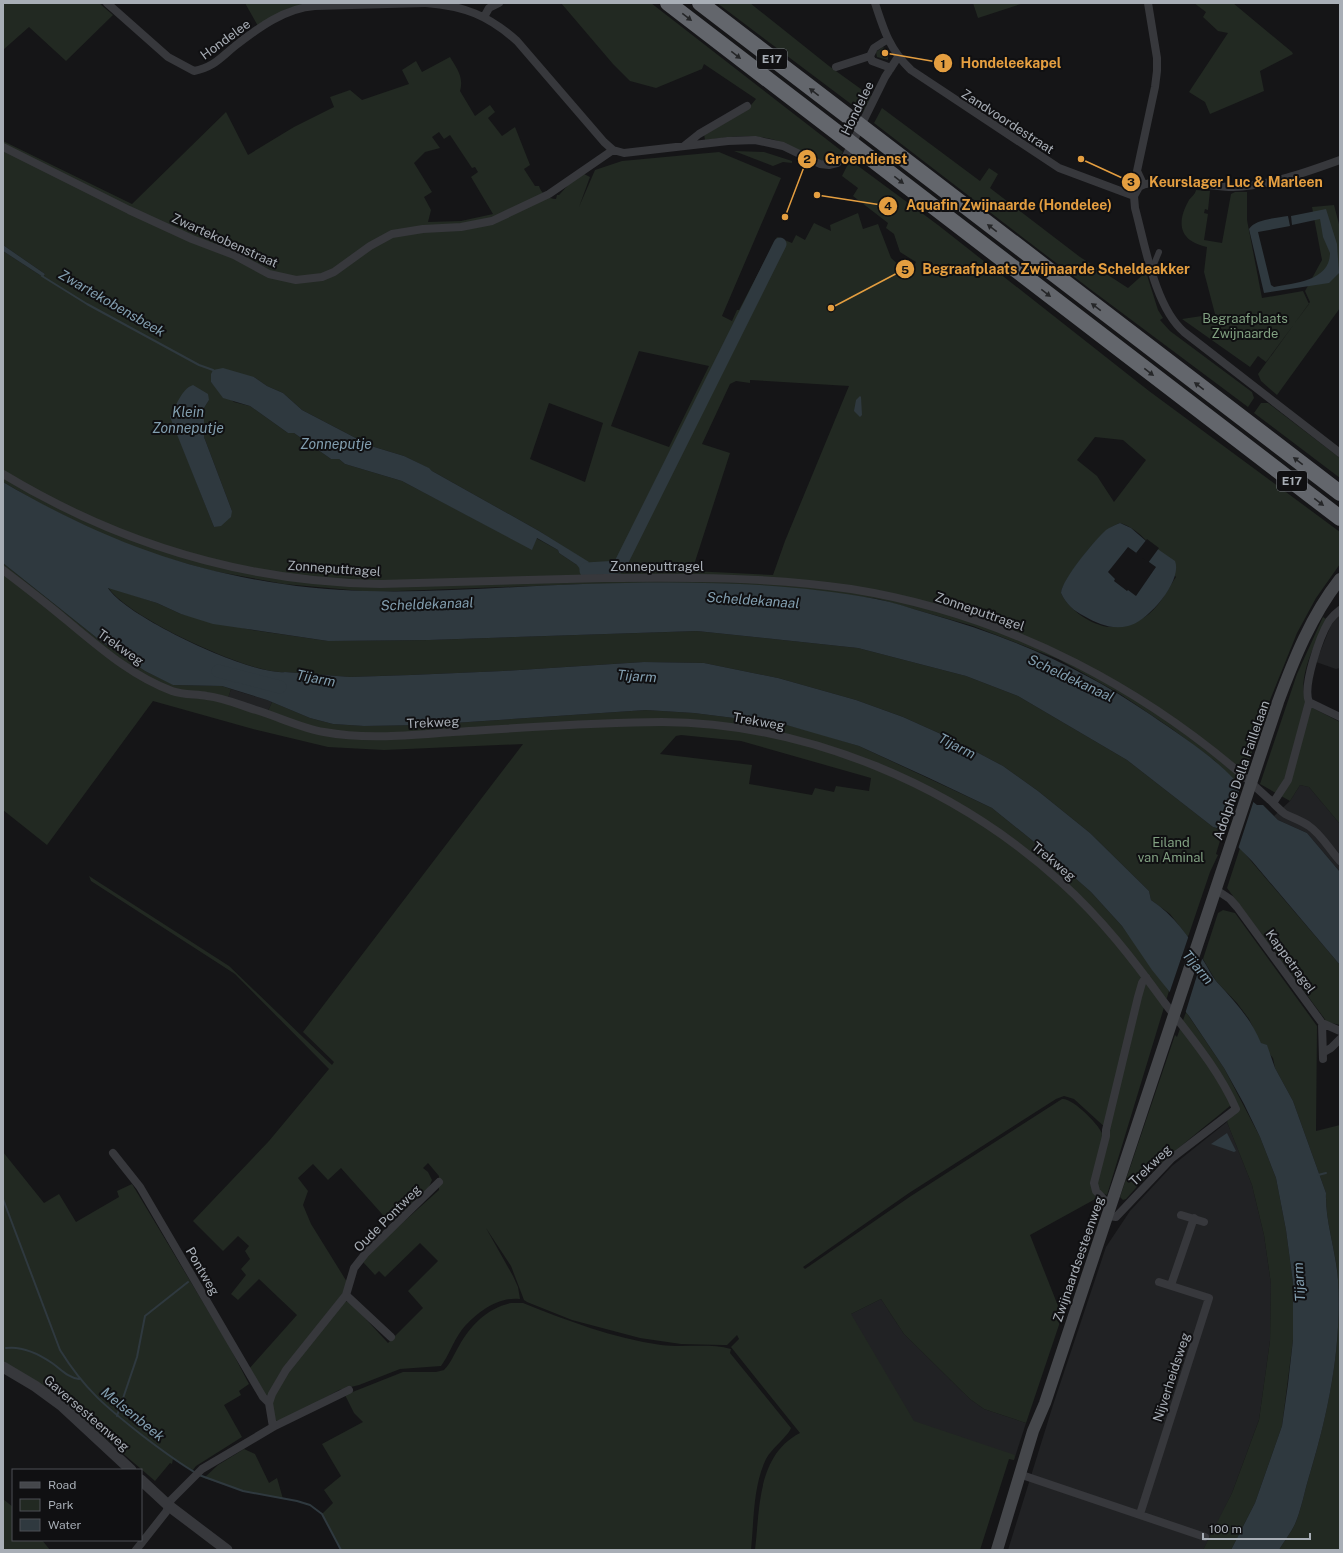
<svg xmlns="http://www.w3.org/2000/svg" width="1343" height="1553" font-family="'Public Sans',sans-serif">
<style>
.built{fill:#212224}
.green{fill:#222922;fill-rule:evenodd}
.water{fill:#2f393f;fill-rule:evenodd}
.pier{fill:#151517}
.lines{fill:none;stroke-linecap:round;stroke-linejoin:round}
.stream{stroke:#2f393f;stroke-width:2}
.river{stroke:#2f393f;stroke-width:13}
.pedestrian{stroke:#37383c;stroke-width:6}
.minor{stroke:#37383c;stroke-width:8}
.tertiary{stroke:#37383c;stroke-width:11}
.secondary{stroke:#45474b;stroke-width:12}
.motorway{stroke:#63666c;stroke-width:16}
.oneway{fill:#252628}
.labels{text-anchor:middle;stroke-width:4;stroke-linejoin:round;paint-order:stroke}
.shield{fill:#101012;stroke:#7a7f85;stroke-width:1}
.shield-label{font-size:12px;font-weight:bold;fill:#a8aeb6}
.street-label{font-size:13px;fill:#a8aeb6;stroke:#101012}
.park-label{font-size:13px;fill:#81a081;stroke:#101012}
.water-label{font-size:14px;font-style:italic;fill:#829eaf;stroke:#101012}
.leader{fill:none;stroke:#e49e40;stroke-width:1.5}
.callout-dot{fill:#e49e40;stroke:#101012;stroke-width:1.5}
.mark-label{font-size:12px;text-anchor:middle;font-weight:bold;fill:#111}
.callout-label{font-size:14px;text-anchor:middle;font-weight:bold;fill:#e49e40;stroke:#101012;stroke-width:4;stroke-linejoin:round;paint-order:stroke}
</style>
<rect width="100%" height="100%" fill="#151517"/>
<path class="built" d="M1340,614V668L1336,669L1316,662L1331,625Z
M231,689L267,700L272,702L268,711L228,698Z
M1300,785L1309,787L1340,824V872L1307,833L1278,820L1274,816L1290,801Z
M1227,1122L1252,1185L1264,1235L1271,1284L1270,1341L1259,1420L1232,1493L1211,1536L1203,1550H1008L1053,1405L1106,1247L1130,1211L1172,1166Z
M881,1299L904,1334L970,1399L984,1409L1026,1423L1014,1460L901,1424L842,1302L851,1314Z"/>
<path class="green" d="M3,3H99L113,15L66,61L29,27L3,50Z
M245,3H318C290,5 281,11 258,26Z
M561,3H651L843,152C838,158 832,162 824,161C809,158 793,146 778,141C755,133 729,137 705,140L704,134L751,105L756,99L704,64L702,69L656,88L630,81L613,64Z
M717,3H750L829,66L872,97L863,113Z
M973,3H1024L978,18Z
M1194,3H1233L1292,52L1293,54L1260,71L1264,91L1210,114L1205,102L1189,92L1228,33L1218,31L1203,17L1206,12Z
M883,47L888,52V60L877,57L876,52Z
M450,57C457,69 464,77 460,91L475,116L490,105L495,112L488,118L502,136L515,127L530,165L524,169L535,186H539C541,193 548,199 556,199L557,195H559L569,184L582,173L590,177L579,207L595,170L622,161L719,152L781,178L722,316L732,321L737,310H739L777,237L792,243L796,235L805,240L814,223L831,231L830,225L858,213L863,229L878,224L891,258L909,274L916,262L900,252L894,234L886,228L888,223L853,196L858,188L842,176L850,160L938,225L1149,391L1340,532V564L1316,598L1297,633L1270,700L1239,790L1215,761L1172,729L1120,694L1058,659L973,626L878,599L801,589L737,585L586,584L373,592L284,584L213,571L152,554L104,535L41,504L3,482V251L43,277L45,274L3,245V141L132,204L226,112L248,155L294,127L334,107L330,97L350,90L362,100L409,84L402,70L416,61L422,72ZM439,132L444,139L450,135L472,168L475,167L478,172L471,177L493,214L461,221L428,222L431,210L424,197L432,192L414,163L425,152L440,148L432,137ZM639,351L709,366L669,447L611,426ZM254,377L267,386L283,393L302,410L371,446L404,456L428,468L432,471L539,531L589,563L577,565L559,553L558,550L536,538L532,549L402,481L345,464L339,459H331L294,433H288L250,406L234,402L211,382V378ZM750,380L849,386L785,541L773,575L692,571L730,453L702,444L730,384L736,381L750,383ZM209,400L204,408V437L232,511L214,527L171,417ZM549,403L603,423L585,482L530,459ZM1095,437L1123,440L1146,460L1114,502L1097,476L1077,460ZM1120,523C1144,530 1160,558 1176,577C1167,590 1158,610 1143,618C1139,621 1115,627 1110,627C1092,626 1068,609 1061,593C1063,579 1096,538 1109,529C1112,526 1116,525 1120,523Z
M882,108L980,181L989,168L998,174L990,188L1080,257L1128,288L1146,272L1158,310L1163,318L1160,320L1170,331L1252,392L1254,398L1248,407L1090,289L874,123Z
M734,151L764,152L792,161V163L783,162L773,166Z
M1196,190L1210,191L1208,210L1205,209L1204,213L1208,214L1204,240L1222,243L1231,194L1235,192H1247V220L1262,298L1303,291L1309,304L1266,362L1258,356L1250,367L1182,319L1215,314L1204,272L1207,247C1179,241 1176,223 1189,200C1191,197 1195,195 1196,190Z
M1334,205L1340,228V308L1277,395L1261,381L1258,374L1310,302L1305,291L1322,260L1312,207Z
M1261,403H1268L1340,458V478L1254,413Z
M3,563L102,642L145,671L174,685L222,686L231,689L228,698L268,711L272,702L310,718L333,724L364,726L423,725L646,710L694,713L783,724L814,732L859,746L992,808L1033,841L1091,892L1122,926L1169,991L1107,1195L1099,1192L1096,1185L1108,1130L1074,1099L1064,1096L1056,1099L909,1193L803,1267L805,1269L911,1196L1062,1099C1072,1097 1102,1127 1103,1136L1093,1185V1189L1099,1197L1030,1235L1062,1316L1026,1423L984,1409L970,1399L904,1334L881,1299L851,1314L914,1421L1015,1455L1014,1460L1009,1459L980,1550H755C760,1508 757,1455 800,1433L731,1347L739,1339L737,1335L727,1345H722L681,1344L640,1338L572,1320L527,1302L524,1300L511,1266L486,1228L513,1276L518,1287L520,1299C498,1296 474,1314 461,1331C453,1342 449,1355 441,1366L400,1369L359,1385L339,1390L288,1418L276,1421C272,1415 271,1407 272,1400C279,1373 326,1323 345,1301L351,1303L388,1343L423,1308L408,1291L438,1261L420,1243L385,1277L379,1271L375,1275L363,1262L370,1252L439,1190V1176L428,1163L423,1168L428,1172L432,1180L429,1187L390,1223L341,1168L328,1180L313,1164L298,1178L308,1191L303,1205L311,1224L347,1282L343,1293L281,1371L268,1395L266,1397L263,1396L248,1370L297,1315L259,1279L238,1300L231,1294L246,1275L241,1269L250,1259L245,1251L249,1246L238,1236L223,1251L193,1221L269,1141L329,1069L235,974L91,881L89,876L229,966L332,1065L334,1062L303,1032L523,744L384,750L328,747L253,729L153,701L47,845L3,810ZM681,735L741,741L871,778L869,791L836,786L834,792L815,788L812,795L749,784L752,765L660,754L676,736Z
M108,587L157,603L181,614L252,630L328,641L429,640L697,631L858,648L966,676L1018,696L1127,760L1213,827L1223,831L1216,854L1218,855L1210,872L1188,937L1170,914L1151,900L1149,891L1090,833L1038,791L1003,766L952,739L903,717L856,700L778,678L704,663L644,662L503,671L411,675L350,677L285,672C254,676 124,616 108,587Z
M1323,617L1326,619C1316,644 1295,678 1307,705L1340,722V824L1309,787L1300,785L1290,801L1260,784L1297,674Z
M1240,848L1340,965V1025L1327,1022L1227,888Z
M1223,910L1235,913L1317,1026L1316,1131L1340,1125V1550H1279C1284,1541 1291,1533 1295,1524C1301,1510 1304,1494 1308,1480C1328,1415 1342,1347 1338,1280C1336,1250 1325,1222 1326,1193L1293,1101L1275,1068L1273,1058L1261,1044L1249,1019L1237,1003L1216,981L1203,959L1218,913Z
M1186,1012L1224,1068L1260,1137L1276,1178L1286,1230L1293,1283V1340L1282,1426L1255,1503L1231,1550H1203L1232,1493L1259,1420L1270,1341L1271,1284L1264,1235L1252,1185L1227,1122L1234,1109L1231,1105C1195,1135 1157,1163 1126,1199L1123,1200L1120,1197L1175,1035L1177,1037Z
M3,1152L44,1203L59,1194L76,1222L119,1197L117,1191L132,1184L228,1344L249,1384L239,1391L241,1395L224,1405L242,1437L196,1466L192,1471L173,1459L172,1464L170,1463L155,1481L63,1402L3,1364Z
M511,1303H523C568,1321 613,1338 661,1345C684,1348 709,1343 731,1349L730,1353L791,1428C788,1436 772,1448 766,1459C753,1486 754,1520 751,1550H341L322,1514L333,1503L324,1490L341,1476L322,1444L363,1422L354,1413L345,1395L403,1372H436L444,1370C451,1363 454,1354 459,1346C470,1326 487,1308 511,1303Z
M244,1449L255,1454L269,1483L277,1478L283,1499L243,1491L204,1478L218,1465Z
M3,1499L13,1507V1540H42L50,1550H3Z"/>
<path class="water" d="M1326,209L1337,244L1339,273L1329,283L1264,293L1249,229C1255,219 1277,218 1288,216L1290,226L1258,232L1271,285L1274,287C1294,283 1330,281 1330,253L1323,237L1320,219L1292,225L1291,216Z
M3,245L45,274L43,277L3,251Z
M223,368L254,377L267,386L283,393L302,410L371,446L404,456L429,468L432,471L539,531L589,562L586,569H580L577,565L559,553L558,550L537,538L532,550L402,481L345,464L339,459H331L294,433H288L250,406L223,398L211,382V374L213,370Z
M193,385L208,394L209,400L204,408V437L232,511L231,517L221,526L214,527L170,417C176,407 181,389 193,385Z
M860,396L861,397L862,415L860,417L854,411L856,400Z
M3,482C94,535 178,569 283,584C383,599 484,587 583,584C680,581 781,581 876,599C893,602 910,608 927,613C1009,636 1081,667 1151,715C1180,735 1210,754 1234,779L1235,787L1257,805H1263L1278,820L1307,833L1340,872V965L1252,861L1220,829L1213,827L1127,760L1018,696L966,676L858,648L697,631L429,640L328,641L213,624L181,614L157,603L108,588C126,617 252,676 285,672L350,677L411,675L503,671L644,662L704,663L778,678L856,700L903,717L952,739L1003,766L1038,791L1090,833L1149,891L1151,900C1174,915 1189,937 1203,960C1208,967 1211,975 1216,981C1235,1002 1250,1017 1261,1043L1267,1045L1275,1068L1293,1101L1326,1193C1325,1222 1336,1250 1338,1280C1342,1348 1328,1415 1308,1480C1304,1494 1301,1510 1295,1524C1291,1533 1284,1541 1279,1550H1231L1255,1503L1282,1426L1288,1384L1293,1340V1283L1286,1230L1276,1178L1260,1137L1244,1104L1224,1068L1189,1016L1152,970L1122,926L1091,892L1033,841L992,808L929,778L859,746L783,724L694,713L646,710L423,725L364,726L333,724L310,718L267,700L222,686L173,685L145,671L102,642L3,563Z
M1120,523L1131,528L1146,541L1175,561C1183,581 1147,622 1128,626C1112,630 1098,624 1084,616C1074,611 1066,604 1061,593C1062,579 1095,540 1106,530C1110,527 1115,525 1120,523ZM1128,547L1156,567L1136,596L1128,590L1127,591L1114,581L1115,579L1108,572Z
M1227,1133L1236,1151L1234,1152L1211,1144Z"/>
<path class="pier" d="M1147,539L1159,548L1148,563L1136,553Z
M1240,788L1254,800L1238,849L1224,836Z
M1189,935L1203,956L1185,1014L1169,994Z"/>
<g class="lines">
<path class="stream" d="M42,276L87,304L199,365L213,370
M1318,1175L1326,1173
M3,1199L60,1350C85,1390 106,1407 143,1436C160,1449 177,1462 196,1473
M6,1348C22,1346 39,1354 52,1363C62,1370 67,1377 79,1379
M117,1416L137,1357L145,1316L188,1282
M199,1475L243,1491L297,1501L310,1505L322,1514L341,1550"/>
<path class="river" d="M586,571V569L619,567L780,244
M218,671L280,687"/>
<path class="pedestrian" d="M1152,269L1159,252"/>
<path class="minor" d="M107,3L168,57L194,71C214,67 220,58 235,46C258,28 285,8 315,6L425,3
M426,3C464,6 488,15 517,41L604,142L613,150L624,153L728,141L755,140L783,146L820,164L829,165L837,163L846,156L885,77L898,57
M875,3C884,31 890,50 911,70L1059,168L1134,196
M484,17L489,8L499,3
M870,56L872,61L891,68
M870,56L874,48L888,39
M836,67L870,56
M684,146L699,134L747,106
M3,147L129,210L192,239L234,255L269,274L296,280L322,277L334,272L370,246L392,234L423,229L461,227L492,221L549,194L613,150
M1340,160C1307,172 1268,186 1233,187C1210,187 1157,175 1139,187L1134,196L1135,208C1145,245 1155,307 1184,332L1340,453
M1143,184L1137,171L1155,87L1157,71V58L1148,3
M3,474C119,544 244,582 380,584C455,582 530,580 605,578C687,577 769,577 851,589C1008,614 1154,691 1270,800C1275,805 1280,810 1285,814C1293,818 1302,821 1309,826C1321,834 1330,850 1340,861
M3,570C24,586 45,602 65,619C98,646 131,676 172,691C183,695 196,694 207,696C224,698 240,705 256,710C279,717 301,728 324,732C367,740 411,735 453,732C523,728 593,722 662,722C807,723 954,785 1061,882C1101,918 1133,959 1164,1002C1190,1036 1219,1070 1236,1109L1172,1158L1116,1217L1108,1216
M1309,702C1302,686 1320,636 1329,621C1332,617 1336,613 1340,610
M1309,702L1340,717
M1273,803L1288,780L1309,702
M1215,889L1230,899L1237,907L1322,1023L1323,1059
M1322,1023L1340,1031
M1324,1052L1331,1048L1340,1039
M113,1153L140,1187L263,1397L269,1403
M1111,1207L1096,1191L1094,1183L1106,1136V1130L1138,997L1142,983L1146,977
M1181,1215L1204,1222
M1171,1285L1194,1218
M346,1295L391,1337
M273,1427L269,1403L272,1394L286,1370L346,1295L354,1268L365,1254L439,1182
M1019,1474L1205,1537
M1140,1514L1209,1298L1159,1282
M136,1550L166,1512L171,1500L202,1469L273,1427L349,1390"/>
<path class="tertiary" d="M3,1367L35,1386L61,1405L131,1470
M141,1480L169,1506L227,1550"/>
<path class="secondary" d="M997,1550L1033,1431L1045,1403L1278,702C1294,659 1311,616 1340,579"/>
<path class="motorway" d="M668,3L1340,518
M700,3L1340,493"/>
</g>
<defs><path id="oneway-solid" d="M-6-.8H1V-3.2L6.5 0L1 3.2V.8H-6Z"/></defs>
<g class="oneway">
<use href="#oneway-solid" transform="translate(687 17) rotate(38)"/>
<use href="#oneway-solid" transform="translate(736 55) rotate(38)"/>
<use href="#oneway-solid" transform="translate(814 92) rotate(-142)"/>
<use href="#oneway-solid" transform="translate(899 180) rotate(38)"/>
<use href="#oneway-solid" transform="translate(992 228) rotate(-143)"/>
<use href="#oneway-solid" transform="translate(1046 293) rotate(38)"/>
<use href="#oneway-solid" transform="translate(1096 307) rotate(-143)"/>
<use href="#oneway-solid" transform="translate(1149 372) rotate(38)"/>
<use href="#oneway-solid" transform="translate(1199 386) rotate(-143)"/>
<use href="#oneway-solid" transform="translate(1298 461) rotate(-143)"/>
<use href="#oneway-solid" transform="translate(1319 502) rotate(37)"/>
</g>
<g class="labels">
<g class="shield">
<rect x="757" y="49" width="30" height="20" rx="3"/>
<rect x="1277" y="471" width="30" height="20" rx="3"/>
</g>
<g class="shield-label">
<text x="772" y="63">E17</text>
<text x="1292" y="485">E17</text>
</g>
<g class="street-label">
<text transform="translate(225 39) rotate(-36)" y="5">Hondelee</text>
<text transform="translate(857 108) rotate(-64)" y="5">Hondelee</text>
<text transform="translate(1008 121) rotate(33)" y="5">Zandvoordestraat</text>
<text transform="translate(225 240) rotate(24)" y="5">Zwartekobenstraat</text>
<text x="657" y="571">Zonneputtragel</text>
<text transform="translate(334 568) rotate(4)" y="5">Zonneputtragel</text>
<text transform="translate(980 611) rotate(19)" y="5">Zonneputtragel</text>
<text transform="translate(121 647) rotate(35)" y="5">Trekweg</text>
<text transform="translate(759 721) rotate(10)" y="5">Trekweg</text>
<text transform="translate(433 722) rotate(-3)" y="5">Trekweg</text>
<text transform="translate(1241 770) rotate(-71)" y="5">Adolphe Della Faillelaan</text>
<text transform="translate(1054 861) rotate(40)" y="5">Trekweg</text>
<text transform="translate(1291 961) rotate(54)" y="5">Kappetragel</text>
<text transform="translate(1150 1165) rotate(-44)" y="5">Trekweg</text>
<text transform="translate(387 1218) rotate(-45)" y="5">Oude Pontweg</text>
<text transform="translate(1078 1259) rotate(-71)" y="5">Zwijnaardsesteenweg</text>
<text transform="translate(203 1271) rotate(60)" y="5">Pontweg</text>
<text transform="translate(1171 1377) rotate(-72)" y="5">Nijverheidsweg</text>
<text transform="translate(87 1413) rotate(41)" y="5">Gaversesteenweg</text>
</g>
<g class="park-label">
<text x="1245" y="323">Begraafplaats<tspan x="1245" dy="15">Zwijnaarde</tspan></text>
<text x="1171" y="847">Eiland<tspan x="1171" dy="15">van Aminal</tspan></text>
</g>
<g class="water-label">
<text transform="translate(112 303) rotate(30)" y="5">Zwartekobensbeek</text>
<text x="188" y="417">Klein<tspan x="188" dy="16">Zonneputje</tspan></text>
<text x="336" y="449">Zonneputje</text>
<text transform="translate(753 600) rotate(4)" y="5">Scheldekanaal</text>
<text transform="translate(427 604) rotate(-2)" y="5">Scheldekanaal</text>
<text transform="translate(637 676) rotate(4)" y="5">Tijarm</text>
<text transform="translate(316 678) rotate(11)" y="5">Tijarm</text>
<text transform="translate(1071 678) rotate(25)" y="5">Scheldekanaal</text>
<text transform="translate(957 746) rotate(27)" y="5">Tijarm</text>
<text transform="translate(1198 967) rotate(50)" y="5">Tijarm</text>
<text transform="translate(1299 1282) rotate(-94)" y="5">Tijarm</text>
<text transform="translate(133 1414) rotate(39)" y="5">Melsenbeek</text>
</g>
</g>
<path class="leader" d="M885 53L943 63M785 217L807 159M1081 159L1131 182M817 195L888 206M831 308L905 269"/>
<g class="callout-dot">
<circle cx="885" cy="53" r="4"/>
<circle cx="785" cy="217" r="4"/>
<circle cx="1081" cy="159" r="4"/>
<circle cx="817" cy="195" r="4"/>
<circle cx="831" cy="308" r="4"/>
<circle cx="943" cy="63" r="10"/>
<circle cx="807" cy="159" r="10"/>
<circle cx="1131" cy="182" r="10"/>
<circle cx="888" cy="206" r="10"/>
<circle cx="905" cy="269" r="10"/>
</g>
<g class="mark-label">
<text x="943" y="68">1</text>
<text x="807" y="163">2</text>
<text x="1131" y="186">3</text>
<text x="888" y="210">4</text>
<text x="905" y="274">5</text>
</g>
<g class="callout-label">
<text x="1011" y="68">Hondeleekapel</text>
<text x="866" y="164">Groendienst</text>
<text x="1236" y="187">Keurslager Luc &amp; Marleen</text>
<text x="1009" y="210">Aquafin Zwijnaarde (Hondelee)</text>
<text x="1056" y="274">Begraafplaats Zwijnaarde Scheldeakker</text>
</g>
<rect width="1343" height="1553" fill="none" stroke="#a8aeb6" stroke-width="8"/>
<rect x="12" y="1469" width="130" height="72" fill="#101012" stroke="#4d4f54"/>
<rect x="20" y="1482" width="20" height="6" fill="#45474b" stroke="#4d4f54"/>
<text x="48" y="1489" font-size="12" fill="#a8aeb6">Road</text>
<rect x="20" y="1499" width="20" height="12" fill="#222922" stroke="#4d4f54"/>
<text x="48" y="1509" font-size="12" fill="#a8aeb6">Park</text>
<rect x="20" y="1519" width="20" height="12" fill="#2f393f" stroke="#4d4f54"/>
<text x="48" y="1529" font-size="12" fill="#a8aeb6">Water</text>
<path d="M1203 1533v6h107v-6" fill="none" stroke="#a8aeb6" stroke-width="2"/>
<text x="1209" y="1533" font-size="12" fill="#a8aeb6" stroke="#101012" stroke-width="3" paint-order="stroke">100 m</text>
</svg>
